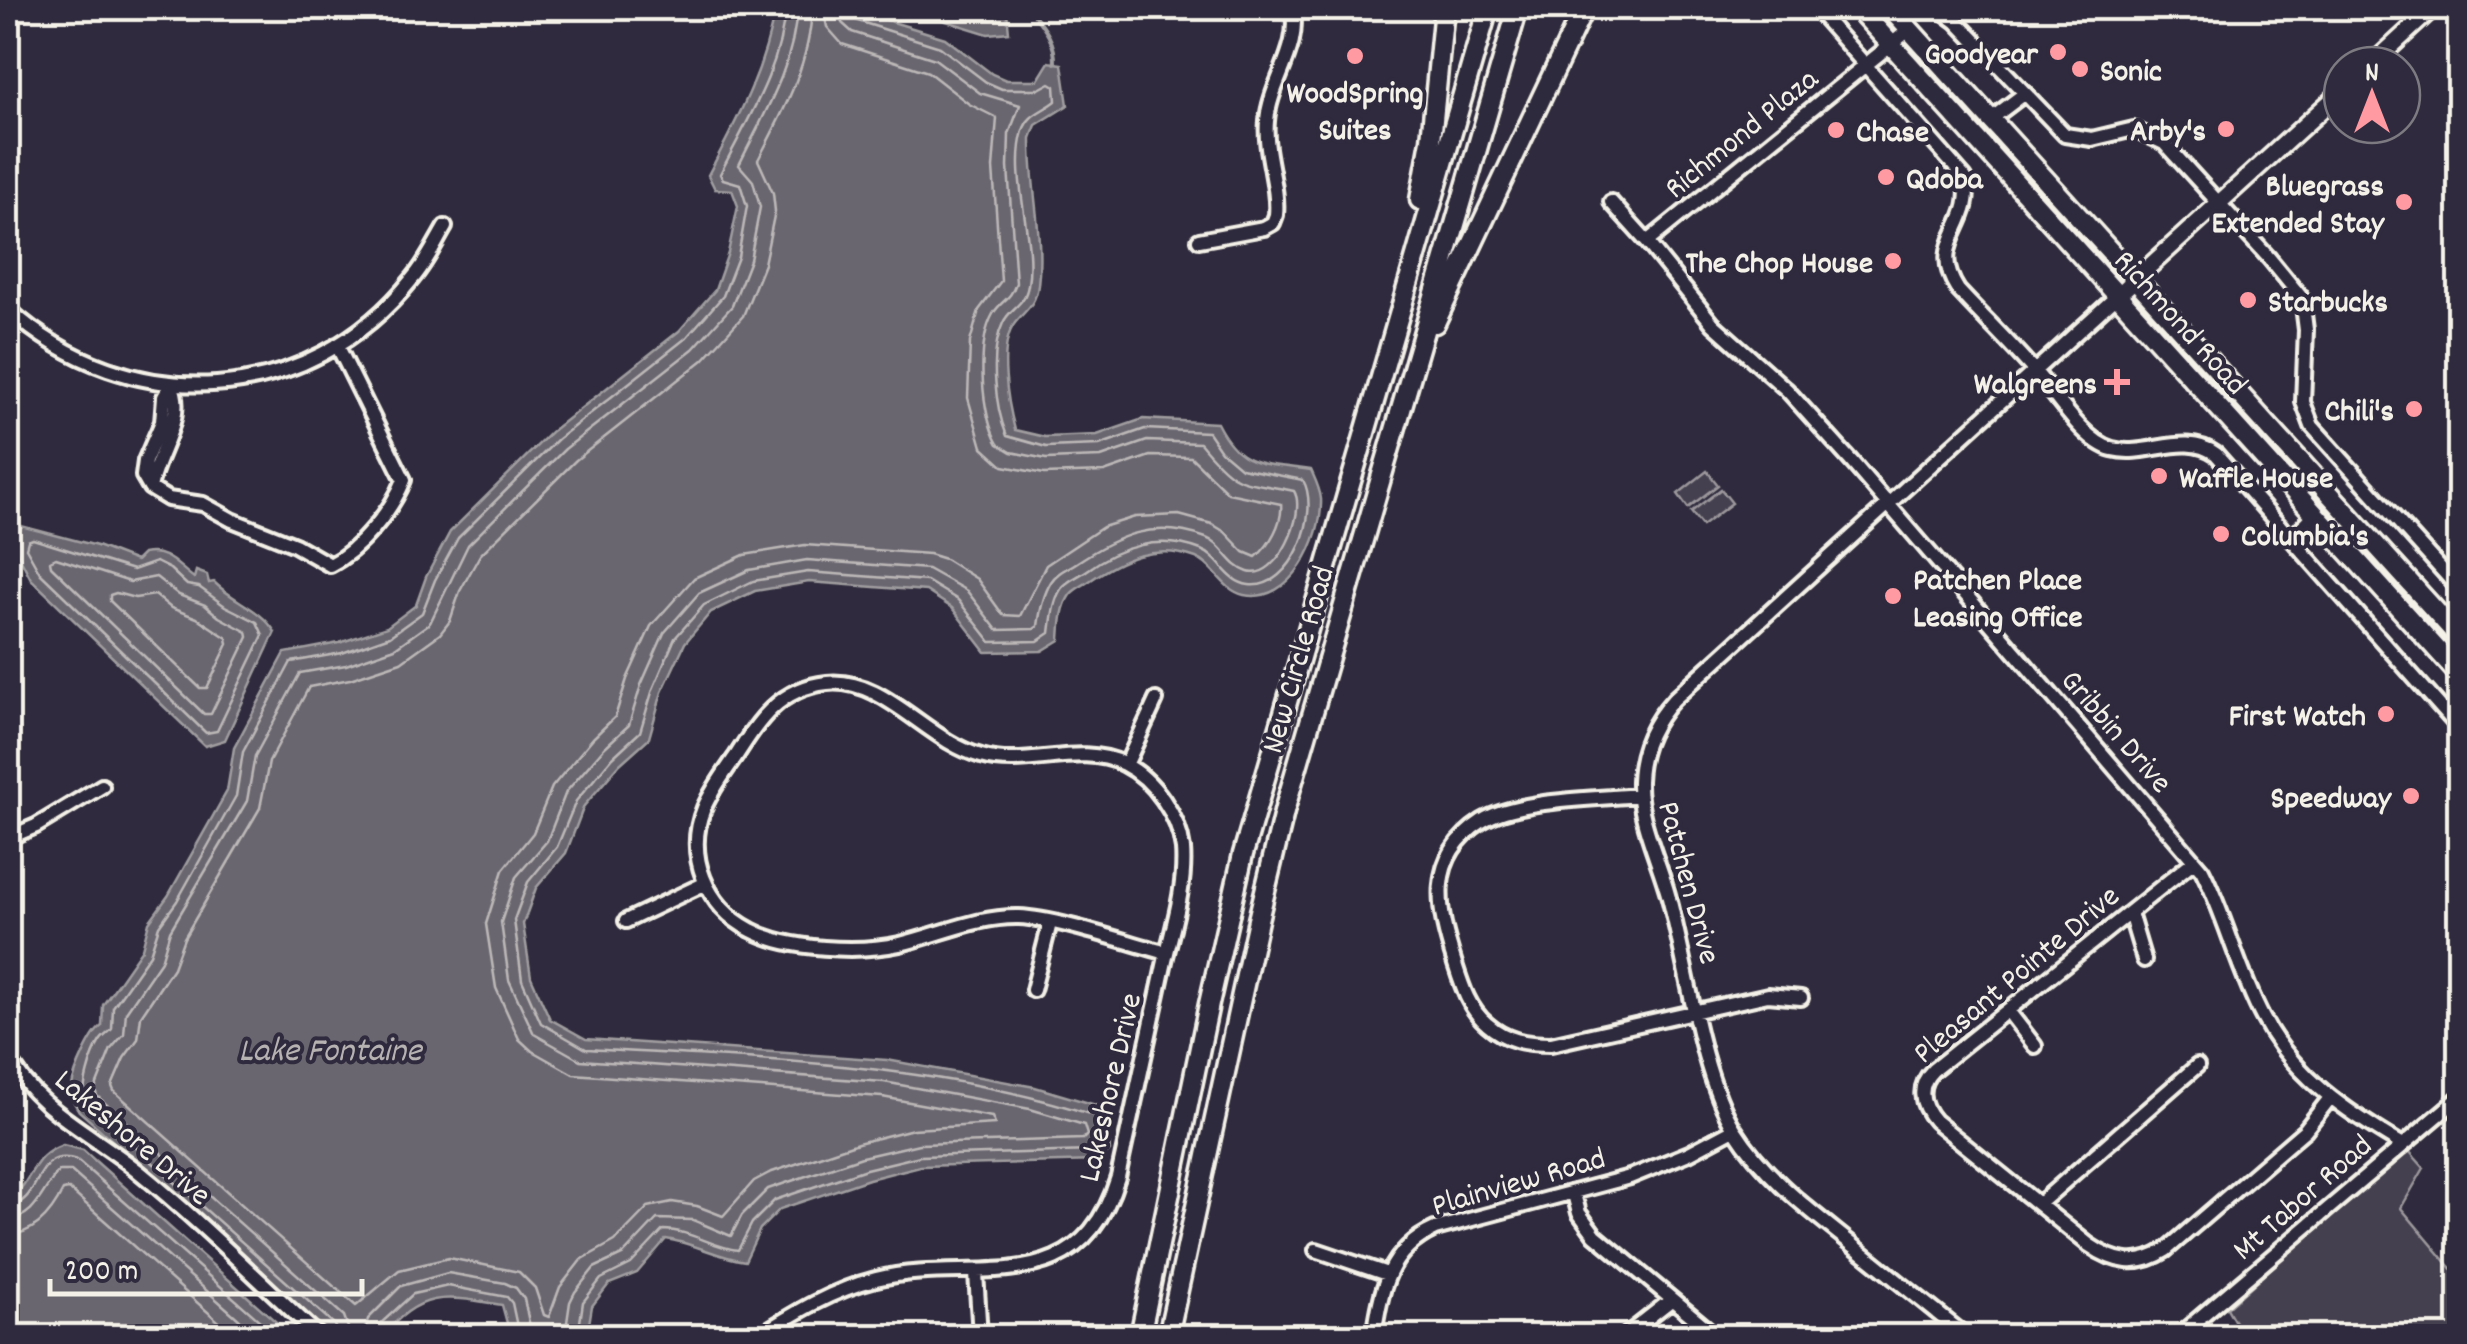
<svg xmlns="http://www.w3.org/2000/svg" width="2467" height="1344" font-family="Dekko,sans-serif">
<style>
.green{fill:#454050;stroke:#9c989c;stroke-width:2.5}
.water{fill:#6a6670;stroke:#a19ea0;stroke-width:2.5}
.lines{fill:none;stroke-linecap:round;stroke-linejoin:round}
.shore{stroke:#bdb9b8;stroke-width:2.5}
.stream{stroke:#a19ea0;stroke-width:4}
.minor-casing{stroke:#f4f1e8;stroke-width:20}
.major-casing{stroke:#f4f1e8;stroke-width:22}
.highway-casing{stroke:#f4f1e8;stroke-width:25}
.minor{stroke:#2f2a3d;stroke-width:12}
.major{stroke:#2f2a3d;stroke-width:15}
.highway{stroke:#2f2a3d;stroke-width:18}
.poi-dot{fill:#ff9aa2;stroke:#2f2a3d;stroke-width:4}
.labels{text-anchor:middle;stroke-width:8;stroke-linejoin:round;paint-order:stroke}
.poi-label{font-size:32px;font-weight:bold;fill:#f4f1e8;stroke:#2f2a3d;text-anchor:end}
.street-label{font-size:32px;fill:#f4f1e8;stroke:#2f2a3d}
.water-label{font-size:35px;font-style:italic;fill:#b6b2b2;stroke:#2f2a3d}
</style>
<rect width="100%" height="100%" fill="#2f2a3d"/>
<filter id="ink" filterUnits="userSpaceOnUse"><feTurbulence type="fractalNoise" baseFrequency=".01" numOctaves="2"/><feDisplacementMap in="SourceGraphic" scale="20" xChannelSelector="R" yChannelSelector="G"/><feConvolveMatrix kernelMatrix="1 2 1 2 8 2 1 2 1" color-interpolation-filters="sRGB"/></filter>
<g filter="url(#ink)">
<path class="green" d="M1707,471L1718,485L1688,508L1678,494Z
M1721,489L1732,503L1702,526L1691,512Z
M2409,1151L2424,1168L2401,1208L2459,1277V1336H2243L2227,1308L2401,1152Z"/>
<path class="water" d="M775,8H847L945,38L992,74L1006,80H1038L1049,62L1062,64L1068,105L1036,125L1031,138C1030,186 1044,237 1038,285C1036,305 1025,310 1015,323C997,346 1008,404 1015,430L1045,437L1097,435L1143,419L1217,423C1241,470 1263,462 1311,470C1315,479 1320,489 1321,499C1323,538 1291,605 1244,595C1222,590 1214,565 1196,558C1155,543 1121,559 1088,582C1082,586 1074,589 1070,595C1061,608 1061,625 1060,640L1042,651L986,652L952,608L926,591L809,582L755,591L711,612L685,643L662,692L649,738L620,764L584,806L566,853L536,888L523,924L531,977L550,1019L586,1039L887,1060L1035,1087L1106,1108L1110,1151L1098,1161L920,1166L869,1179L780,1209L760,1229L745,1261C717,1257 694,1243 666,1239L637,1273L609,1284L592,1306L587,1336L510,1334L502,1305C447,1296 421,1289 383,1336H333L79,1111C74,1103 70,1096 72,1086C74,1072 91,1033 102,1026L103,1005L142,949L149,922L168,896L227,791L234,748L285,653L339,643L387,627L416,605L426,577L450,532L551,432L679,331L715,290L728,253L738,206L732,190L715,189L708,175C738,118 764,72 775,8Z
M904,8H1012L1007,12L1009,32L988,34Z
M21,526L97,546L136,561L143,554C167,549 176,565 194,578L196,571L207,575L209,583L214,582C234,602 260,608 275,632L225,740L205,746L31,579L15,548Z
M63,1145L83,1150L292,1336H8V1201C13,1196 20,1190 24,1184C37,1164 40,1153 63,1145Z"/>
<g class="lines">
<path class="shore" d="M812,8C810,64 783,112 758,160L773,193L775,211L764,264L743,316L703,360L576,460L480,555L460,591L450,621L440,634L401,662L350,679L309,687L269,762L260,808L184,938L173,968L141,1016L138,1039L124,1058L112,1086L114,1091L356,1306L399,1270L449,1258L519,1272L535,1288L544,1315L549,1317L560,1287L581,1260L615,1241L648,1207L672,1202L697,1206L723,1216L754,1181L769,1173L858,1143L913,1129L995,1124L992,1117L882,1097L573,1074L532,1051L519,1039L496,988L486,924L503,870L533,833L552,787L593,738L615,717L627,679L651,626L694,578L744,555L805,545L929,554L945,559L977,579L1003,615L1020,616L1046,565L1103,527L1135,517L1179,515L1212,524L1225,532L1244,552L1256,557C1270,545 1283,522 1281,504L1228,493L1191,457L1150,456L1104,472L1044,474L1003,466L982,447L968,398L970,342L979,310L1001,281L993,168L997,118L969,104L928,72L842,44L827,27L823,8
M33,539L133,570L156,562L170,569L187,585L199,587L225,606L257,622L263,635L217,731L206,733L40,573L26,548L28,541Z
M56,558L130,582L156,577L179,595L205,605L219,617L247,632L248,637L211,714H204L51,566L50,561Z
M116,593L135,598L155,595L171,608L197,618L227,638L228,644L207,688H200L110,601V595Z
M8,1207C44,1202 32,1146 77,1160L277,1336
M8,1220C37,1217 42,1189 59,1171H71L258,1336
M8,1235C35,1234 52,1213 63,1190L69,1189L235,1336
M339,1336L335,1325L87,1104C79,1091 92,1054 100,1041C103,1036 108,1034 112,1029L113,1007L150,954L159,926L177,901L236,796L243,752L291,662L342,653L390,636L422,613L435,580L458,538L558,439L686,338L723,296L738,257L747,206L740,184L723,179L720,174C747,120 781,69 785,8
M351,1336L344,1316L97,1096L95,1089L111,1049L124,1034L126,1012L161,961L170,931L247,801L255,756L300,673L346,665L395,648L430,623L468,545L565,449L693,349L732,306L750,260L760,207L753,181L739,165C764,114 794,66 797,8
M363,1336L368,1319L401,1286L448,1273L505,1283L516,1288L524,1299L532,1336
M376,1336L379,1325L413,1294L448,1286L507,1297L512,1303L519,1336
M565,1336L570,1302L575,1292L594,1268L624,1254L657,1219L693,1220L731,1236L742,1215L768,1189L862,1157L919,1144L1083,1139L1087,1135L1084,1125L1030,1109L884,1082L580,1060L534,1034L509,980L501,922L516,877L547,841L566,792L604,748L629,725L641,685L664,633L699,593L749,570L807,560L928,569L967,591L997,630L1034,629L1038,626C1040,611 1043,595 1051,582C1057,572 1067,569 1076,563C1118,535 1154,519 1206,538C1223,544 1229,566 1248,572C1278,581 1307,512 1294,491C1239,479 1238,489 1200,443L1147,441L1101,457L1046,459L1011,452L998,444C981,416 976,344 993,314C1001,300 1010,301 1016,283L1008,167L1009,134L1020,105L980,93L935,59L852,32L842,23L838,8
M578,1336L583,1302L601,1279L631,1264L663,1230C691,1230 711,1247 738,1250L752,1223L775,1200L866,1169L920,1156L1092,1151L1099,1145L1096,1116C932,1062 756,1059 586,1049L541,1023L522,980L514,920L528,882L557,847L576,801L613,757L640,732L653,689L675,638L704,605L753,581L808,572L927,581L958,600L991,642L1038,641L1050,633C1052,618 1053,602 1061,589C1067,580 1078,577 1086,571C1120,546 1160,534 1201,550C1220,557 1226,582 1249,585C1293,590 1321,512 1303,480L1241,468L1221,451L1208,432L1145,429L1099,445L1046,447L1007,436C995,408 989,352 1003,323C1010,307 1025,306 1028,285C1036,238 1009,177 1023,131C1028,114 1042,112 1056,101L1055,86L1050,83L1039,89H1002L986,82L940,47L858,21L852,15L851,8"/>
<path class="stream" d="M1029,8C1042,25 1056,40 1055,63"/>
<defs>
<path id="minor" d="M1815,8L1965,178C1977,226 1926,241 1958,290C1984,318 2012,345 2037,374C2056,395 2084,442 2112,449C2148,458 2184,431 2216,454L2460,729
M1938,8L1957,22L2065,135L2092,139L2134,129L2164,143L2269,258L2300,296L2303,306L2306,330L2303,402L2312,426L2460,590
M1991,119L2024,94
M1611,202L1647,242L1910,29
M1199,240L1264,228L1273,223L1276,215C1279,185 1264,153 1267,121C1270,82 1302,47 1292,8
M1647,242L1713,324L1787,390L1851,461L2202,870C2226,917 2238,971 2263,1018C2294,1077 2347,1112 2403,1145
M8,309C129,419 309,409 413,278C426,263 435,244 445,227
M171,385L164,397L162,422L145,461L143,476L150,488L168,499L203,504L232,520L295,545L330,565C360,550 392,510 404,480L337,345
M150,488C156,454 187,417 171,385
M2292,538L2315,514
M1126,765L1156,700
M1639,795C1597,799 1517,799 1482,821C1425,858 1438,910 1455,964C1462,986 1469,1009 1487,1024C1506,1041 1526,1044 1551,1044L1768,995L1801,998
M8,838L36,826L102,786
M2194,861L1933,1070C1917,1086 1920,1104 1935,1121L2089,1245C2115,1263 2138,1268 2166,1250L2305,1130L2330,1098
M2130,913L2144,960
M626,921L704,884
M1033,990L1050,923
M2008,1011L2035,1046
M8,1055C34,1109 93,1134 138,1171C201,1222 259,1281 319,1336
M1574,1194L1579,1213L1595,1235L1716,1336
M2039,1204L2197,1066
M1316,1250L1387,1274
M976,1273L980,1336
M758,1336C795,1313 832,1290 876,1279C972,1255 1078,1307 1118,1177C1134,1105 1149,1033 1165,961C1173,926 1186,886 1183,849C1179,816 1154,779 1124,764C1078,742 1028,770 981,756C926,741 885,677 827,683C780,688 759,720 736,756C725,772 712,789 704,808C685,855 706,907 751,930C788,950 859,953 900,944C939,935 978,916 1019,917C1059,919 1125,942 1167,953
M1374,1336C1381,1290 1388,1250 1435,1229L1630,1177L1689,1153L1734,1129
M1625,1336L1671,1300
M1966,1336C1927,1305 1888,1273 1848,1241C1807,1208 1764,1176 1735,1130C1700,1074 1687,965 1669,898C1659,860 1638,820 1639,781C1640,750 1653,722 1674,699L2118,295
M2178,1336L2460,1097"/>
<path id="major" d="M2371,65L2433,8
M2118,295L2342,91"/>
<path id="highway" d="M1858,8L2460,675
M1890,8L2460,638
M1420,200L1431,140L1444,8
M1435,323L1584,8
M1140,1336L1209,1004L1243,854L1488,8
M1168,1336L1258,920L1285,808L1518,8"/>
</defs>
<use href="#minor" class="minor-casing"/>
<use href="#major" class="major-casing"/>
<use href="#highway" class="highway-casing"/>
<use href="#minor" class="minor"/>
<use href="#major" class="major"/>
<use href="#highway" class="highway"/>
</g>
</g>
<g class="poi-dot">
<circle cx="2058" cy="52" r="10"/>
<circle cx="1355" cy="56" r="10"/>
<circle cx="2080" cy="69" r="10"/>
<circle cx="2226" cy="129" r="10"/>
<circle cx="1836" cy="130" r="10"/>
<circle cx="1886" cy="177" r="10"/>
<circle cx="2404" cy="202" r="10"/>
<circle cx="1893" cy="261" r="10"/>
<circle cx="2248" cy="300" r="10"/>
<path d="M2112 367h10v10h10v10h-10v10h-10v-10h-10v-10h10z"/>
<circle cx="2414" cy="409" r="10"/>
<circle cx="2159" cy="476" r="10"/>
<circle cx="2221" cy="534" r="10"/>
<circle cx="1893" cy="596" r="10"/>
<circle cx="2386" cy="714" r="10"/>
<circle cx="2411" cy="796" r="10"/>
</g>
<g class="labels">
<g class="poi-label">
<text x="2038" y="63">Goodyear</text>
<text x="2100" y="80" text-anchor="start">Sonic</text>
<text x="1355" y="102" text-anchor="middle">WoodSpring<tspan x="1355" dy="37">Suites</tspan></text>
<text x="2206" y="140">Arby's</text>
<text x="1856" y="141" text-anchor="start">Chase</text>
<text x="1906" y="188" text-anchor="start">Qdoba</text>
<text x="2384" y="195">Bluegrass<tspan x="2384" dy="37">Extended Stay</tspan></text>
<text x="1873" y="272">The Chop House</text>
<text x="2268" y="311" text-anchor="start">Starbucks</text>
<text x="2097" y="393">Walgreens</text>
<text x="2394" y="420">Chili's</text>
<text x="2179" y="487" text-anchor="start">Waffle House</text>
<text x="2241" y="545" text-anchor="start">Columbia's</text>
<text x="1913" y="589" text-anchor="start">Patchen Place<tspan x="1913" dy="37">Leasing Office</tspan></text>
<text x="2366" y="725">First Watch</text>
<text x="2391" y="807">Speedway</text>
</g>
<g class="street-label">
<text transform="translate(1740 132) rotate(-39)" y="11">Richmond Plaza</text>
<text transform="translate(2182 321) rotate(48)" y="11">Richmond Road</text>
<text transform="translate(1296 659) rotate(-74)" y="11">New Circle Road</text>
<text transform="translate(2118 730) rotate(49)" y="11">Gribbin Drive</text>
<text transform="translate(1691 882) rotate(75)" y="11">Patchen Drive</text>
<text transform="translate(2015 973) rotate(-40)" y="11">Pleasant Pointe Drive</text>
<text transform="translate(1108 1087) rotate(-77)" y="11">Lakeshore Drive</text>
<text transform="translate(134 1136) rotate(40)" y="11">Lakeshore Drive</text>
<text transform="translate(1518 1180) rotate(-16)" y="11">Plainview Road</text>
<text transform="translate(2301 1196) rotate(-41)" y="11">Mt Tabor Road</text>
</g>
<g class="water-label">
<text x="330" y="1060">Lake Fontaine</text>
</g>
</g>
<rect width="2467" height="1344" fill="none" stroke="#2f2a3d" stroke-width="40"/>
<rect x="20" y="20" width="2427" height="1304" fill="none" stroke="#f4f1e8" stroke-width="4" filter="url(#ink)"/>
<g transform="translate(2372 95)"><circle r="48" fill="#2f2a3d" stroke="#7e7a81" stroke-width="2.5"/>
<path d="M0-8L18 38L0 25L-18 38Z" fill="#ff9aa2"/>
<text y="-15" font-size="28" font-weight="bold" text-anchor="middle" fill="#f4f1e8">N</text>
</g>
<path d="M50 1279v15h312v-15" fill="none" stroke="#f4f1e8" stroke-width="5"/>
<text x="65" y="1279" font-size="30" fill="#f4f1e8" stroke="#2f2a3d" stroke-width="8" paint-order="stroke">200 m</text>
</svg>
